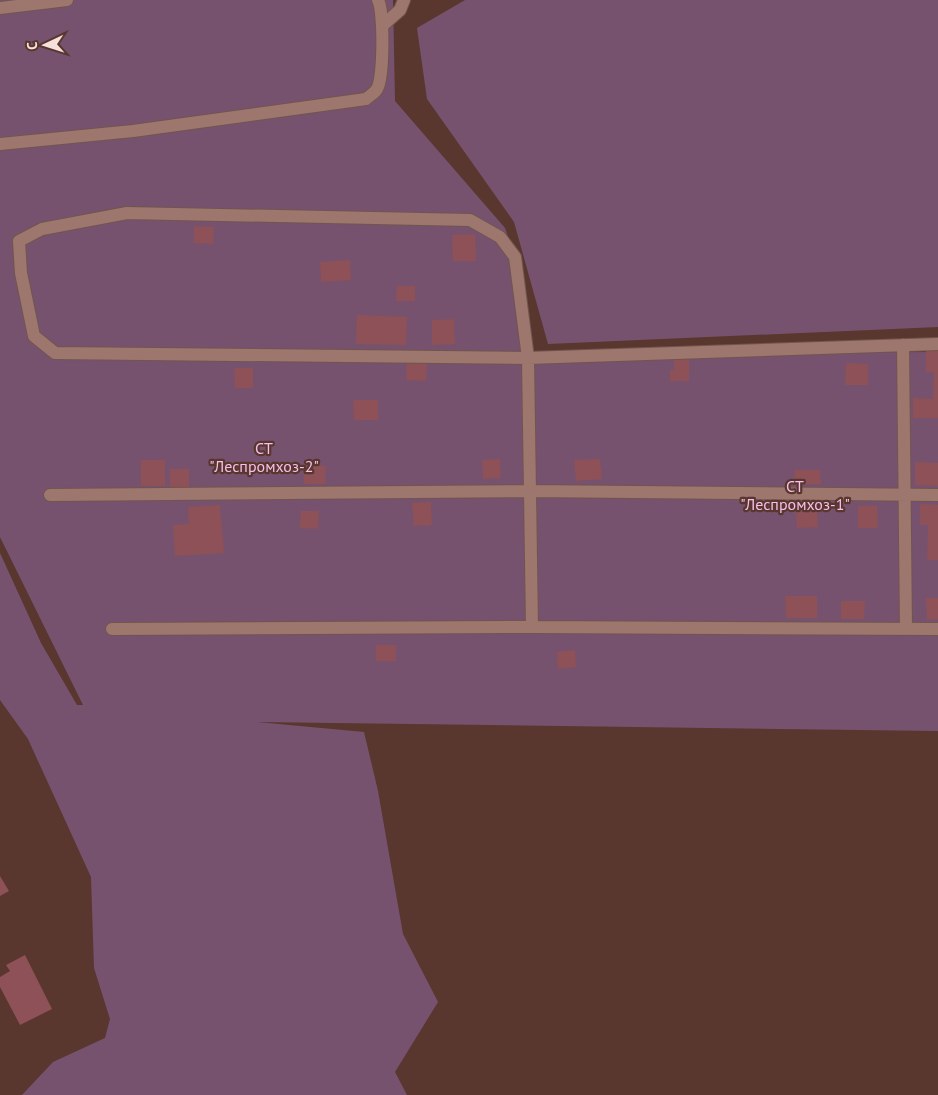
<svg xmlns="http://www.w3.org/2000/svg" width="938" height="1095" font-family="'PT Sans',sans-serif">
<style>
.green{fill:#77526f}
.building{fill:#8d5157}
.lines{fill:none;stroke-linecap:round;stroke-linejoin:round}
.minor-casing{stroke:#71554e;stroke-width:14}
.minor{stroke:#9d776e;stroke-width:12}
.labels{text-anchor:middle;stroke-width:4.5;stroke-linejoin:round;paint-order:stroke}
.park-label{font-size:16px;fill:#f8beec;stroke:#59372f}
</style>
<rect width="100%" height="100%" fill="#59372f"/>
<path class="green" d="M0,0H393L395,101L505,228L524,282L526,354L938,352V731L257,722L364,732L378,791L403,934L438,1002L395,1072L407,1095H22L53,1062L105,1038L110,1019L94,968L91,877L28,739L0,700V553L41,643L77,705H83L0,537Z
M465,0H938V327L548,344L514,222L427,99L417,28Z"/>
<path class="building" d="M194,226L214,227L213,244L194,243Z
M475,234L476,261H453L452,235Z
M350,260L351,280L321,282L320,262Z
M397,286H415V301H396Z
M357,315L407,317L406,345L356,344Z
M454,319L455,344L432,345V320Z
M926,351H938V418H913V398L933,399L934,372H926Z
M674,357H689V381H670V370H674Z
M407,362L427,363L426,381L406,380Z
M846,363L868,364V385H845Z
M234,368H253V388H235Z
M353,400H378V420H354Z
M500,459L501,478L483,479L482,460Z
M600,459L602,479L576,481L574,460Z
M141,460H165V486H141Z
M915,462L938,463V486L915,485Z
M304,466H326L325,484H304Z
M170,469H189V487H170Z
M794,470H820L821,484H795Z
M431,502L432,525L414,526L412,503Z
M920,504L938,505V560H927L928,525H920Z
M220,505L224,553L175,556L173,525L189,524L188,507Z
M817,506L818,527L797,528L796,508Z
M858,506H877L878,528H858Z
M301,511H319L318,529L300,528Z
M785,596H817V618H786Z
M926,598H938V619L927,620Z
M841,601H865L864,619H841Z
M376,645H396V661H376Z
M575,650L576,667L558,669L557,652Z
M0,876L9,891L0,896Z
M25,955L52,1009L20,1025L0,987V977L10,971L6,965Z"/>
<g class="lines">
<defs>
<path id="minor" d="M0,8L67,0
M382,26L400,10L404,0
M0,144L133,131L366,99C369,96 375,93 377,89C384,78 384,11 378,0
M903,345L906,629
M50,495L529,491L938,495
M532,627L938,629
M112,629L532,627L528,358L515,257L500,237L470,220L127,213L42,229L19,241L21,273L34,336L55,353L528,358L938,344"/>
</defs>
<use href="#minor" class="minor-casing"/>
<use href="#minor" class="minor"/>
</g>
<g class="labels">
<g class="park-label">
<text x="264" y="454">СТ<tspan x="264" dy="18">"Леспромхоз-2"</tspan></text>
<text x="795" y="492">СТ<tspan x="795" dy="18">"Леспромхоз-1"</tspan></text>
</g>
</g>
<g transform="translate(45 45) rotate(266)" stroke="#59372f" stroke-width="4" paint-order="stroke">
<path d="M0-4L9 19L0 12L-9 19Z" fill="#f7e1db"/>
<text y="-8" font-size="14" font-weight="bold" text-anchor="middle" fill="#f7e1db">С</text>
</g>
</svg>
